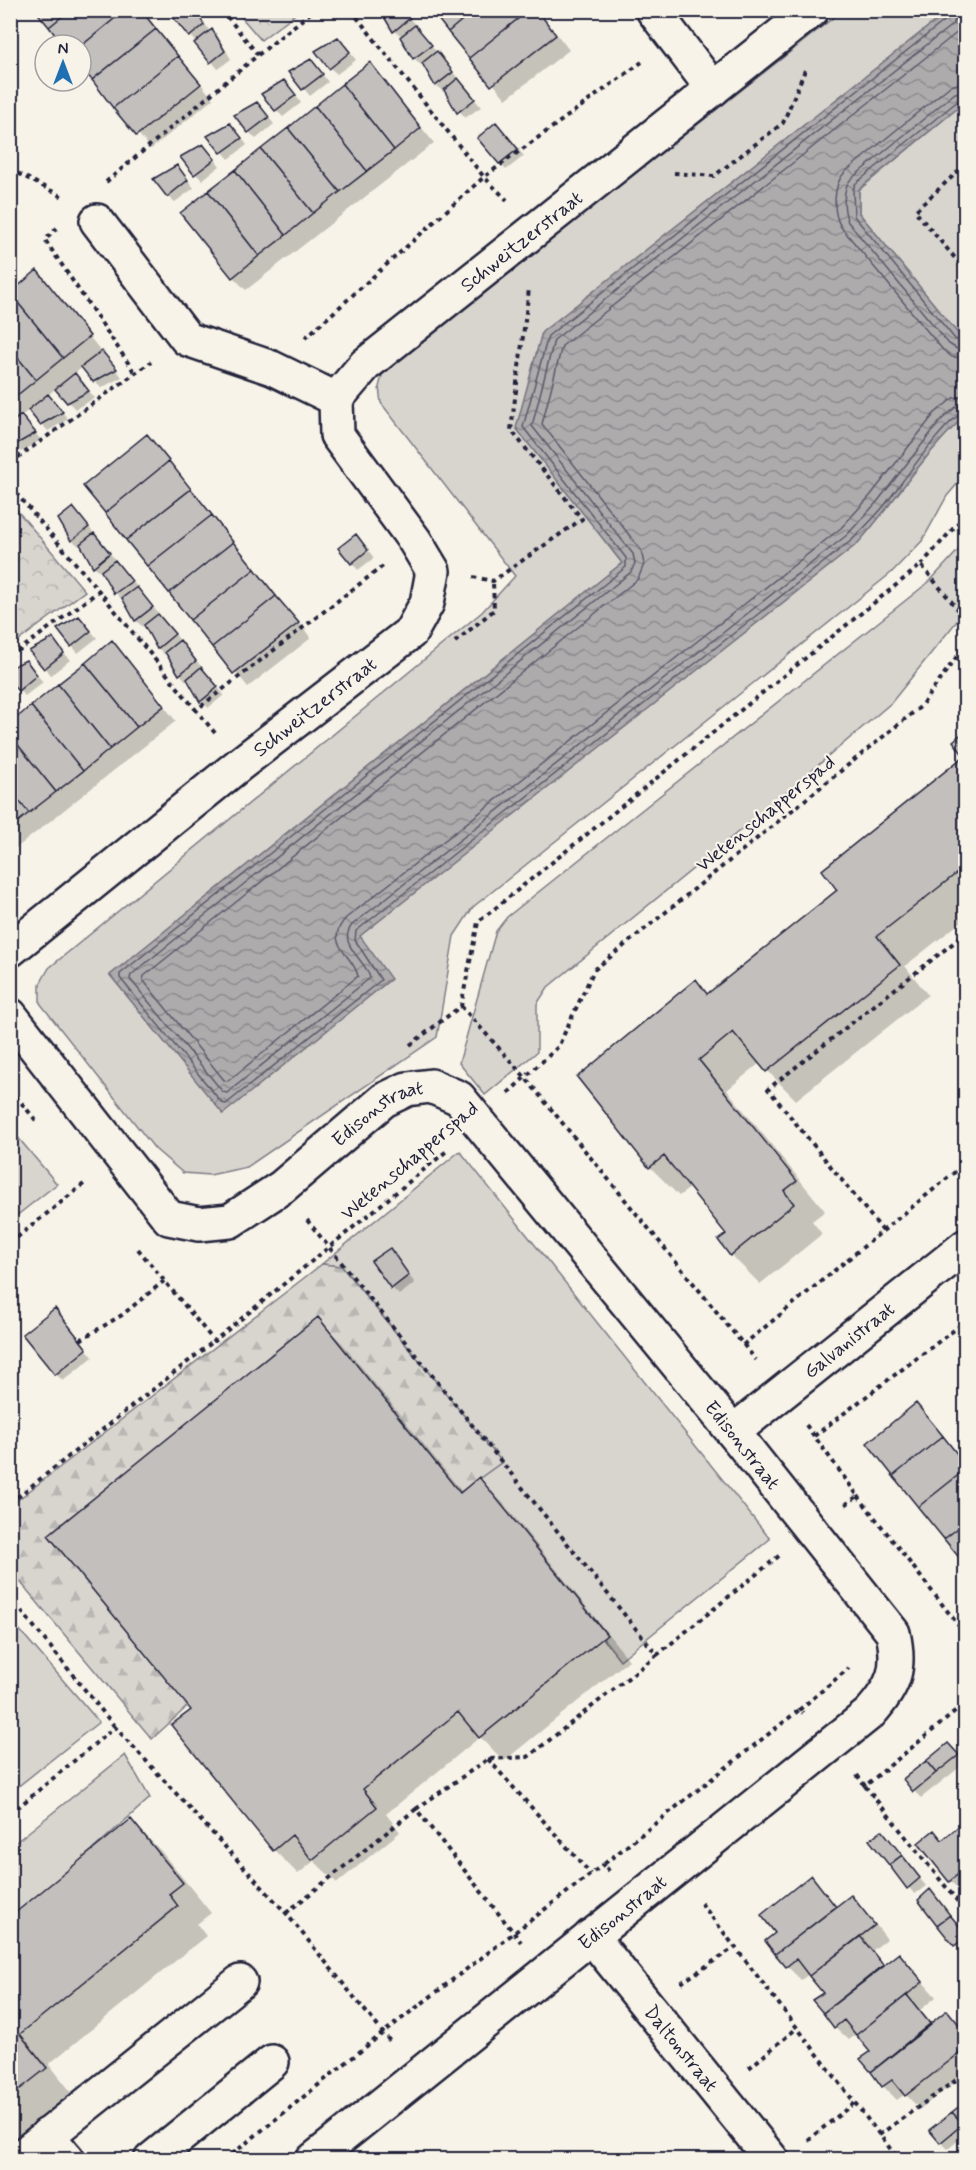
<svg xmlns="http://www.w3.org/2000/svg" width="976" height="2170" font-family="Mynerve,sans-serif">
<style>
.green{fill:#d8d5cf;stroke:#7d7c85;stroke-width:1.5}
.forest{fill:url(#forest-firs);stroke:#7d7c85;stroke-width:1.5}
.park{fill:url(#park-crowns);stroke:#7d7c85;stroke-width:1.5}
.water{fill:url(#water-waves);stroke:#76747f;stroke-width:1.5}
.shadow{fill:#0003}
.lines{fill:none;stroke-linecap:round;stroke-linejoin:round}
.shore{stroke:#5a5969;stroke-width:1.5}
.building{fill:#c2bfbd;stroke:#22223b;stroke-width:1.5}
.minor-casing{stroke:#22223b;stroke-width:38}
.path{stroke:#22223b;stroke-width:4;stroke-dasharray:4.5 4.5;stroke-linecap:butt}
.minor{stroke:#f7f3e8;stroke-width:33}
.labels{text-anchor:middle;stroke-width:4.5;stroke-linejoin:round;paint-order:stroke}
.street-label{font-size:20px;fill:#22223b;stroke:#f7f3e8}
</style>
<defs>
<pattern id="forest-firs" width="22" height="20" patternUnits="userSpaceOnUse" patternTransform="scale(1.5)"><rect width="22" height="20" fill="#d8d5cf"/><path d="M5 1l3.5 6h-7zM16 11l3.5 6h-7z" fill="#b9b7b3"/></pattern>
<pattern id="park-crowns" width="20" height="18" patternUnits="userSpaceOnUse" patternTransform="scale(1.5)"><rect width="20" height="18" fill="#d8d5cf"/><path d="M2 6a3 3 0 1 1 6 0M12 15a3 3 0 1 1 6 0" fill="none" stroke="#b9b7b3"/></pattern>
<pattern id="water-waves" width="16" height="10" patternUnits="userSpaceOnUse" patternTransform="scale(1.5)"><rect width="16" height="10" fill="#aeabad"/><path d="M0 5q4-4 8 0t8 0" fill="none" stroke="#8d8b8e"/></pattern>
</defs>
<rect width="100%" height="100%" fill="#f7f3e8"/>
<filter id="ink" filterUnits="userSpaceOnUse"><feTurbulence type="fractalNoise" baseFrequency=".0167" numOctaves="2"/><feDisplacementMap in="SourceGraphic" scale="12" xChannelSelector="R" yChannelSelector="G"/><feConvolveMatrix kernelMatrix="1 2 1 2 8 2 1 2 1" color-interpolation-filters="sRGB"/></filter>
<g filter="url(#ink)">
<path class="green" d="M842,11H948L542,333L517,428L622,563L110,975L223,1113L390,979L359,936L857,544C894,503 924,453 965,416V475L947,496L922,541L891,573L473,907L454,936L437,1037L247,1167L210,1175L183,1173L155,1149L40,1003V984L49,968L482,612L515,576L381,403L379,387L383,372Z
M965,102L966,332L960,336L859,213V190Z
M965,543V611L891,703L775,802L548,987L537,1004V1052L485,1095L459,1063L496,931L507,917L930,581Z
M10,1128L57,1184L11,1220H10Z
M460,1151L770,1539L620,1660L478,1479L502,1462L342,1266L322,1264Z
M11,1620L99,1722L11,1792H10Z
M125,1755L150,1798L11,1923V1846Z"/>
<path class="forest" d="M322,1264L341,1266L502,1462L455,1496L319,1323L54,1530L189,1705L152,1739L11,1571V1505Z"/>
<path class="park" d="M236,11H299L261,40Z
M10,502L85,591L18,641L11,632Z"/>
<path class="water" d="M948,11H965V102L859,189V213L960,336L965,332V416C924,453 894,503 857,544L360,936L391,979L223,1114L110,975L622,563L516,428L542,332Z"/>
<path class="shadow" d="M37,10H142L213,99L151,149L81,65V45Z
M170,10H197L210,32L212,31L218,37L231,59L218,69Z
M403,10L481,107L465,118L445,90L443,92L436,85L424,63L421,65L414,58L402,36L394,31Z
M433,10H538L569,50L506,99Z
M345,46L356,60L337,74L330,68Z
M370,64L434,143L246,290L233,277Z
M318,68L328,82L310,96L290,72Z
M291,89L301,103L283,117L276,110Z
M257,104L274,124L256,139L249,132Z
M502,131L524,156L506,170L479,138Z
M237,132L247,145L229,159L210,137Z
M210,153L220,166L202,180L196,174Z
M183,174L194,188L175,202L168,196Z
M37,272L122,377L101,388L83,367L74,374L95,398L75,409L56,388L48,395L68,419L48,431L29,410L21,416L41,440L21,452L10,441V293Z
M147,436L311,638L248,687L85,486Z
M80,516L224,695L208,708L189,679L186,681L180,674L167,652L165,655L158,648L146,625L143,627L136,621L124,598L122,600L116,593L103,571L101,573L94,566L81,544L79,546L72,540Z
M363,543L374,558L358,570L352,563Z
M86,625L97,638L78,653L72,646Z
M52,640L70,660L51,675L45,668Z
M112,642L176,721L10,853V724Z
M32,669L43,682L25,696L19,690Z
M10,695L17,703L10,708Z
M966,757V918L905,966L928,995L796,1100L760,1063L727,1090L825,1211L812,1221L822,1234L760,1284L731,1255L728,1234L691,1187L679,1196L650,1167L696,981L709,995L840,890Z
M389,1250L415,1283L399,1295L392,1288Z
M61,1317L93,1357L63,1381L56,1374Z
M318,1319L342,1343L463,1493L479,1479L503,1503L629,1660L504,1761L480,1737L386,1814L400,1832L337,1883L314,1861L298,1874L274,1850L193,1711Z
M915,1405L966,1464V1564Z
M955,1751L965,1763L921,1798L914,1791Z
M966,1796V1808L960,1801Z
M131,1821L160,1850L211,1913L197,1924L206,1936L49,2064L76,2098L10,2150V1919Z
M966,1822V1893L964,1894L950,1881L942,1841Z
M882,1832L926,1886L915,1894L909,1888Z
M811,1877L838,1907L851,1897L865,1911L887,1939L872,1951L884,1966L899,1955L936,1997L920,2010L932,2024L947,2012L966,2031V2073L920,2109L905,2094L897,2100L883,2086L862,2059L872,2052L857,2034L849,2040L835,2027L825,1993L809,1974L801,1980L787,1966L777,1934Z
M937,1898L966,1934V1949L962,1952L955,1945Z
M966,2102V2134L948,2149L941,2142Z"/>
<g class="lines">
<path class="shore" d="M951,10L948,18L548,336L523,427L626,558V567L120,974V978L222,1103L226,1104L381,980L355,940L356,931L852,540C863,529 874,518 884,506C898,489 948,414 966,412
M959,10L953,24L554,340L532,426L633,554L635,563L631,572L131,975L130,979L223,1092L227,1093L370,978C367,960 336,945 352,925L847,535L877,502L941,420L956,407L966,405
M966,22L959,31L562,346L542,424L641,550L644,564L638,579L144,976L143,980L224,1080L228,1081L358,976C354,955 322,944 346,918L841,528L870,496L935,413L953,398L966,396
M966,82L950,86L845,172C833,184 832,212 841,227L943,350L952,357L966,358
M966,91L955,93L851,179C842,188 843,210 848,222L949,344L957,349L966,348
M966,98L959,100L855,184L853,190L854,216L955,339L960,342L966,340"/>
</g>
<path class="building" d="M35,10H70L49,27Z
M70,10H125L81,46L63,45L49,27Z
M125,10H141L156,29L92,80L81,68V46Z
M179,10H196L204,25L189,37L172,16Z
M380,10H404L410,18L393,32Z
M431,10H474L448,32Z
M474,10H529L469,58L448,32Z
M529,10H537L556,35L491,86L469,58Z
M415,25L432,45L413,59L400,37Z
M156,29L178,56L113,108L92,80Z
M212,29L225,51L210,63L194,43Z
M338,37L350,52L329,69L315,51Z
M437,51L453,72L435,86L422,63Z
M178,56L201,84L136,136L113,108Z
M311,59L323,74L302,90L288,72Z
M370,62L421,128L394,150L342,84Z
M458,78L475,99L457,113L444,90Z
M284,80L296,95L275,111L261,94Z
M342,84L394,150L367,171L315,106Z
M257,102L269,117L248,133L234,115Z
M315,106L367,171L340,192L288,128Z
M496,122L518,149L499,164L477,138Z
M230,123L242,138L221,153L207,136Z
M288,128L340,192L313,213L261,149Z
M203,144L215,159L194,175L180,157Z
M261,149L313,213L286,235L235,170Z
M177,165L188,180L167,197L153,179Z
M235,170L286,235L259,256L208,191Z
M208,191L259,256L232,278L180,213Z
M37,270L90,336L63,358L10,293Z
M10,293L63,358L36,380L10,348Z
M10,348L36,380L10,401Z
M102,351L117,369L93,382L81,367Z
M75,373L89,391L67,403L55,389Z
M48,394L63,412L40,425L28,410Z
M21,415L36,433L13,446L10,424Z
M147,434L169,461L105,513L83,486Z
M169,461L191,489L126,540L105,513Z
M191,489L212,515L147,566L126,540Z
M73,507L89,527L71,541L58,519Z
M212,515L233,542L169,593L147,566Z
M94,533L110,553L93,567L80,544Z
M356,534L368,550L351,564L338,548Z
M233,542L255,569L190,620L169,593Z
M115,560L132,581L114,594L101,571Z
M255,569L276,596L212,647L190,620Z
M137,587L153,607L135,621L122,598Z
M276,596L299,623L233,674L212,647Z
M158,614L175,634L157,649L144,625Z
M79,616L91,631L71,647L57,629Z
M53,638L64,653L44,669L29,651Z
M112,640L164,706L137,727L85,663Z
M180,640L196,661L179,675L165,652Z
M26,660L37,675L18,691L10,682V668Z
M85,663L137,727L110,749L58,684Z
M201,667L218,687L200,702L187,679Z
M58,684L110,749L83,771L31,706Z
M31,706L83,771L56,792L10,735V723Z
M966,730V866L877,936L900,965L766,1072L733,1032L699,1060L797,1181L784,1191L794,1204L730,1256L718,1240L726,1234L664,1156L649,1168L577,1077L696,979L707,994L837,890L822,870L964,756L953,741Z
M10,735L56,792L29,813L10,790Z
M10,790L29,813L10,828Z
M390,1248L409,1275L391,1289L371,1261Z
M55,1308L87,1349L55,1375L22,1334Z
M318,1317L460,1493L479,1477L607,1635L479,1738L458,1712L363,1789L377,1807L312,1860L292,1835L273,1851L171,1725L191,1710L48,1535Z
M916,1403L943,1436L893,1476L867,1443Z
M943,1436L966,1465V1469L918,1507L893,1476Z
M966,1469V1522L944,1539L918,1507Z
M966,1522V1566L944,1539Z
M948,1743L959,1755L936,1773L926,1761Z
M926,1761L936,1773L913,1792L903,1779Z
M131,1819L183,1883L169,1894L178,1906L20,2034L47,2068L10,2097V1917Z
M966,1820V1873L963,1870L949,1882L918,1843L934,1830L942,1840Z
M882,1830L902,1855L889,1865L869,1840Z
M902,1855L920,1878L907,1889L889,1865Z
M811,1875L836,1907L775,1954L765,1941L775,1933L761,1915Z
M930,1889L950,1915L937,1925L918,1900Z
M851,1895L875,1925L809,1976L796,1959L786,1967L775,1954Z
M950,1915L966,1934V1937L954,1946L937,1925Z
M860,1936L884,1966L823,2013L812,2000L823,1993L809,1976Z
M899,1953L923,1982L856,2035L844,2020L834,2028L823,2013Z
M907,1995L931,2025L871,2072L860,2059L870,2052L856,2035Z
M947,2010L966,2033V2048L905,2096L892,2080L882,2087L871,2072Z
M966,2101V2122L963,2124L952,2112Z
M952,2112L963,2124L940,2143L929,2130Z"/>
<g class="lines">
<defs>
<g id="minor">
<path d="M653,10L713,89"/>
<path d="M97,221L187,339L272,368L336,399"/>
<path id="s1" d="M10,950L240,764L411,632L427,603L433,571L415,541L337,435L336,399L365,365L812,10"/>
<path id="s2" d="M10,1015L169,1218L199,1224L230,1221L282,1187L384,1100L407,1089L431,1086L459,1098L733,1432L893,1633C901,1669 894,1686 870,1713L313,2160"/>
<path id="s3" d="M733,1432L966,1246"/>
<path id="s4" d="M591,1936L772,2160"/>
<path d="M47,2135L68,2160"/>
<path d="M17,2160L240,1982"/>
<path d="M151,2160L272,2062"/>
</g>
</defs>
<use href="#minor" class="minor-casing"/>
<path class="path" d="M351,10L484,177L507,200
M258,55L314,10
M966,164L915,211L966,271
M10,169L63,197
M674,173L714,176L783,123L805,70
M106,182L258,55L222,10
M57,228L45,240L135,373
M305,338L484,177L642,62
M10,463L151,362
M10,486L99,591
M921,565L966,514
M473,577L493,581L582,519L511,430L529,289
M455,642L494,610L493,581
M10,657L99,591L196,710
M215,733L196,710L383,566
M461,1006L524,1076L756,1360
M410,1045L461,1006L478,922L921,565L966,619
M10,1089L38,1123
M508,1093L558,1047L594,970L920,707L966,644
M307,1220L657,1655L780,1555
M883,1231L768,1089L966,933
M10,1243L85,1183
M138,1249L214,1341L448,1150
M80,1340L122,1315L164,1281
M743,1345L966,1163
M806,1425L858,1496L845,1505
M814,1436L966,1321
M858,1496L966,1635
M10,1503L214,1341
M10,1597L115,1727
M799,1710L849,1668
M488,1759L591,1874
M857,1775L865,1786L966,1703
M865,1786L966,1912
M416,1809L488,1759L528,1757L657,1655
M10,1814L115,1727L286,1913L392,2044
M609,1871L604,1864L799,1710L803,1713
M701,1903L899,2160
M286,1913L416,1809L521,1942
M681,1983L735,1947
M749,2068L797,2028
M879,2135L966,2073
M808,2140L854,2103
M225,2160L383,2033L604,1864"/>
<use href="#minor" class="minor"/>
</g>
</g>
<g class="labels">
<g class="street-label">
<text dy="7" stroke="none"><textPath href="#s1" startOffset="1024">Schweitzerstraat</textPath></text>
<text dy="7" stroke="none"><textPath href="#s1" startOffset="390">Schweitzerstraat</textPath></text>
<text transform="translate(765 813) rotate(-39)" y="7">Wetenschapperspad</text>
<text dy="7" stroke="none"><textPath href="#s2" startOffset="504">Edisonstraat</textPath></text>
<text transform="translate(409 1160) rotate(-40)" y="7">Wetenschapperspad</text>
<text dy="7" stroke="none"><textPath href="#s3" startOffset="148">Galvanistraat</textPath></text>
<text dy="7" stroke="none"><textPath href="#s2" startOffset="1044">Edisonstraat</textPath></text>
<text transform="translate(622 1912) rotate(-39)" y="7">Edisonstraat</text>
<text dy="7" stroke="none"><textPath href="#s4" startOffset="144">Daltonstraat</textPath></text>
</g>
</g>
<rect width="976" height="2170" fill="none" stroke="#f7f3e8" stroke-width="36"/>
<rect x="18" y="18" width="940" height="2134" fill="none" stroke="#22223b" stroke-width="2" filter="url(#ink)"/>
<g transform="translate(63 63)"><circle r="28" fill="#f7f3e8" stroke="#a29fa3" stroke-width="1.5"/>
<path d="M0-4.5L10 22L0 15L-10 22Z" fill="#1f6fb2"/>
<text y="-9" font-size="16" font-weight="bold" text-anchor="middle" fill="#22223b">N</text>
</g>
</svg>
